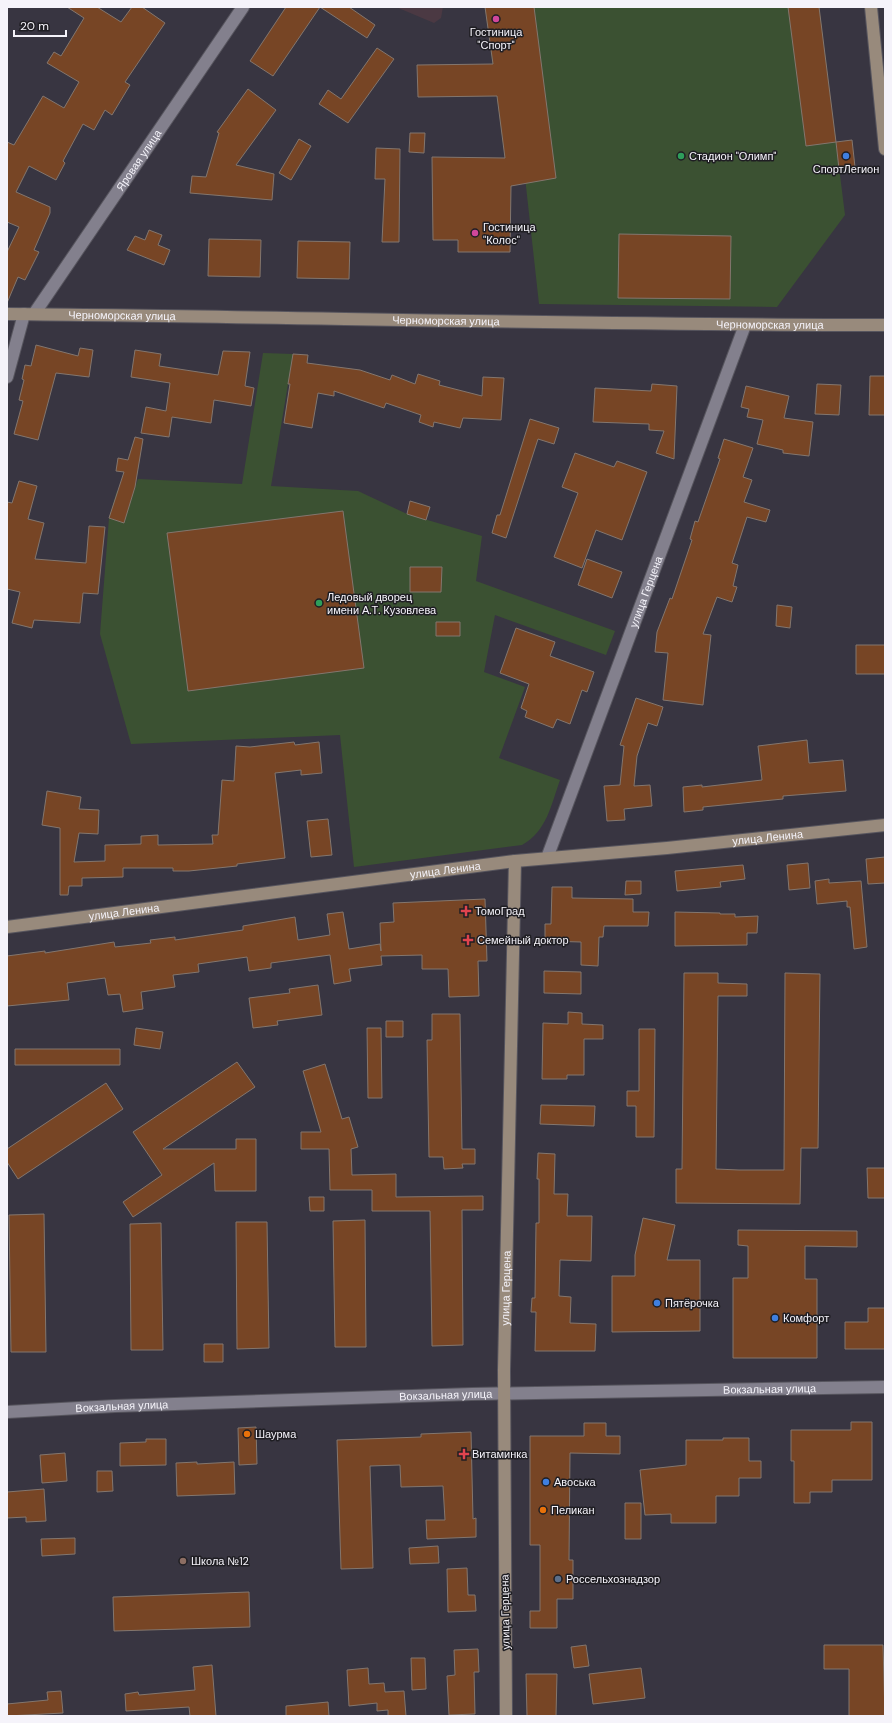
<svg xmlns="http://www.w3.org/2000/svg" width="892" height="1723" font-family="'DM Sans',sans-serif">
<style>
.industrial{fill:#4b3943}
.green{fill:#3b5132}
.building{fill:#774525;stroke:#83766e}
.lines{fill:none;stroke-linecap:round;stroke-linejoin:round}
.street-casing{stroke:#57555e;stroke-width:14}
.secondary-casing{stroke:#57555e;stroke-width:14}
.street{stroke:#83808d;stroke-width:12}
.secondary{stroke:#988a7c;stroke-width:12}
.hotel-dot{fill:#d1479c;stroke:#1f1e23;stroke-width:1.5}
.leisure-dot{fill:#2e9e5b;stroke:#1f1e23;stroke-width:1.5}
.shop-dot{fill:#3f7fe0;stroke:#1f1e23;stroke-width:1.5}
.health-dot{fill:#e0444e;stroke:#1f1e23;stroke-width:1.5}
.food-dot{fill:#e8710a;stroke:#1f1e23;stroke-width:1.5}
.education-dot{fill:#8d6e63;stroke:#1f1e23;stroke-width:1.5}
.service-dot{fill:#5c6f8a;stroke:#1f1e23;stroke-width:1.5}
.labels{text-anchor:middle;stroke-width:3;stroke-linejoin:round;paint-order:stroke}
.poi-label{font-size:11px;fill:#f5f3fa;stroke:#1f1e23;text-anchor:start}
.street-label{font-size:11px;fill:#f5f3fa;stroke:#1f1e23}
</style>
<rect width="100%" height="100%" fill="#383541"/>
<path class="industrial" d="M396,7H443L441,18L434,23Z"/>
<path class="green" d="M485,7H819L845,215L777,307L539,304L521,141L503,143Z
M263,353L293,354L271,486L358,491L407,514L482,536L476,581L615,631L606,655L495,615L484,672L525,687L499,758L560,780C551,805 547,831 522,845L354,867L340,735L131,744L100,634L109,518L117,491L132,496L138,479L242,484Z"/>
<path class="building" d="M67,7H97L121,22L132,7H142L165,23L125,82L130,85L112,115L105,110L94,130L83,124L63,161L65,163L56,180L29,166L16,192L50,207V213L34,250L39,252L25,280L18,277L7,303V252L19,227L7,222V142L14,145L43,96L64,108L79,82L47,63L54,52L61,56L84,18Z
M286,7H320L273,76L250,61Z
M320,7H349L375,25L367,38Z
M485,7H534L556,178L511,186L510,252H458V240H433L432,157L505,158L497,96L418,97L417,65L493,64Z
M788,7H819L836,142L806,146Z
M377,48L394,59L348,123L319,104L328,90L341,99Z
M248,89L276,110L236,165L274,174L272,200L190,193L192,176L206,177L219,133L217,132Z
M410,133H425L424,153L409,152Z
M299,139L311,146L291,180L279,173Z
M852,140L855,167L839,169L836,142Z
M376,148L400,149L399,242H382L385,179H375Z
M149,230L162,235L158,245L170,250L164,265L127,250L135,236L145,240Z
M619,234L731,236L730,299L618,298Z
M209,239L261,240L260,277L208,276Z
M298,241L350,242L349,279L297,278Z
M36,345L78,356L80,348L93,350L89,377L56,373L38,440L14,434L23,401L19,400L24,380L22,379L25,365L31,366Z
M135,350L161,354L159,366L218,375L223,351L250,352L245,386L254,388L251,406L214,400L211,423L172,417L169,437L141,433L146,407L166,411L170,383L131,377Z
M293,354L308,355L307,363L360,370L390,380L392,375L415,384L418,374L440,381L439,385L482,396L483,377L504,378L501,420L463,418L460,428L434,422L433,427L419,422L421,415L386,403L384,408L334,391V396L318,393L312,428L284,423L290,384H288Z
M870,376H885V415H869Z
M652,384L677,386L674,459L656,453L664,431L649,430V424L593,422L595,388L651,391Z
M817,384L841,385L839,415L815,414Z
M746,386L789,396L784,418L813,422L809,456L783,453V450L757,444L763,420L747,417L749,409L741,407Z
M530,419L559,428L554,444L538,439L506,538L492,533L497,515H500Z
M135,437L143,439L135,487L124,523L109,518L124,472L116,471L118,458L128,460Z
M724,439L753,448L743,477L752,480L744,502L770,510L766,522L747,517L732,563L738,565L733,586L737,587L732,602L717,597L703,634L711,635L703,705L663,700L668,653L655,652L657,632L670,598L672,599L692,540L690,539L695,521L698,522L720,459L718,458Z
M575,453L614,467L617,461L647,472L622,540L596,530L582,568L554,557L578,493L562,487Z
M19,481L37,486L28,519L44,523L35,559L86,563L89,526L105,527L98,594L83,593L80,623L34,620L32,628L12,623L20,592L7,589V502L12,503Z
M410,501L430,507L426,520L407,514Z
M343,511L364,668L188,691L167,533Z
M587,559L622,572L612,598L578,585Z
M410,567H442L441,592H410Z
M777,605L792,607L790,628L776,626Z
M436,622H460V636H436Z
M516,628L555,642L550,656L594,672L587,692L582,690L570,724L557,719L553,728L525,717L527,711L521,708L529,684L500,673Z
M856,645H885V674H856Z
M636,698L663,707L657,726L648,723L637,756L634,786L650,785L652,806L624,809L625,820L607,821L604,786L620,785L624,746L620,745Z
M807,740L809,763L843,760L846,791L783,796V799L703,807V810L684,812L683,787L702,785V787L762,780L758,746Z
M294,742L295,745L319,742L322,773L301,775V770L275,773L285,858L237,864V866L189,871H173V868H123V877L82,878V886H69L68,895H60V828L42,825L47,791L81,797L79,809L99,810L98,834L79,833L74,862L105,861V845L141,844V836L158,835V845L213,844L212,835H218L222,780L234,781L236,746L250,747Z
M328,819L332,855L311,857L307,821Z
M885,857V883L868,884L866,859Z
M808,863L810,888L789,890L787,865Z
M743,865L745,879L720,882L721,887L677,891L675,871Z
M829,879V883L861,881L867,947L854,949L850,907H847V901L817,904L815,881Z
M626,881H641V894L625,895Z
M552,887H572V898L633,899V912H649L648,926H604L603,937H599L598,966L581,965V942L545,941V924H551Z
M485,899L487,961H478L479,996L449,997L448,969H422V955L381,956L382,965L349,969L351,981L334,984L330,955L271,963V968L249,971L247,957L198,964L199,972L173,975L175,987L141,992L143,1009L123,1012L120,994L108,995L105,978L67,983L69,1000L7,1006V956L45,951V953L114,942L115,947L151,943L150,940L175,937V940L243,930V926L295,917L298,940L330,935L327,914L343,912L349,949L380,944L381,951L380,923L394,922L393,903Z
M675,912L720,913V914H735V917L758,916L757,933H747V945L675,946Z
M544,971L581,972V994L544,993Z
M684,973H718V983L747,984V996H718L716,1169L739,1170H784L785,973L820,974L818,1148H801L800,1204L676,1203V1169H682Z
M318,985L322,1015L277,1021L278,1025L253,1028L249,998L290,993L289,989Z
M568,1012L582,1013V1024L603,1025V1039H584V1075H567V1079H542L543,1023L568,1024Z
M432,1014H460L462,1149H475V1164H462L463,1168L444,1169L443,1157H429L427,1040H432Z
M386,1021H403V1037H386Z
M136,1028L163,1032L160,1049L134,1045Z
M367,1028H381L382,1098H368Z
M639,1029H655L654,1137H636V1106H627V1091H639Z
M15,1049H120V1065H15Z
M237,1062L255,1087L163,1149H236V1139H256V1191H215L214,1163L133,1217L123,1202L162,1175L133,1132Z
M325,1064L342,1119L349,1117L358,1147L351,1149L352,1175L396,1174V1197L483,1196V1210H462L463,1345L432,1346L430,1211H372V1190H330L329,1149H301V1132H321L303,1071Z
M106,1083L123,1109L18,1179L7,1162V1149Z
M541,1105L595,1106L594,1126L540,1124Z
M538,1153L555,1154L554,1194H568L567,1216H592L591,1261L560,1260L559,1296L571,1297L570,1323L596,1324L595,1351H535L536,1312H531L532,1298H535L536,1223H539V1179H537Z
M867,1168H885V1198H868Z
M309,1197H324V1211H310Z
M44,1214L46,1352H11L9,1215Z
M643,1218L675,1225L667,1260H700V1331L612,1332V1276H635V1255Z
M365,1220L366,1347H335L333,1221Z
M236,1222H267L269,1348L237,1349Z
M161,1223L163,1350H131L130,1224Z
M738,1230L857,1231V1247L805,1246V1279H817V1358H733V1278H748V1246L738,1245Z
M868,1308H885V1349H845V1322H868Z
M204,1344H223V1362H204Z
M851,1422H872V1480H832V1492H810V1503H794V1461H791V1430H851Z
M584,1423H606V1436H620V1454L570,1453L569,1560H573V1599H557V1628H530V1611H540V1545H530V1436H584Z
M256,1427L257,1464L239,1465L238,1428Z
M471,1432L473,1519L476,1518V1537L427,1539L426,1520H445L443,1486L401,1487L400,1465L370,1466L373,1568L341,1569L337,1440L421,1437V1434Z
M723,1438H749V1461H761V1478H739V1496H716V1523H671V1514L645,1515L640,1470L686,1465V1440H723Z
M146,1439H166V1465L120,1466V1443L146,1442Z
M65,1453L67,1481L42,1483L40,1455Z
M197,1462V1464L234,1462L235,1494L177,1496L176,1463Z
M97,1471H112L113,1491L97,1492Z
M44,1489L46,1521L26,1522V1517L7,1518V1492Z
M625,1503H641V1539H625Z
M75,1538V1554L42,1556L41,1539Z
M438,1546L439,1563L410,1564L409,1548Z
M467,1568L468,1595H475L476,1611L448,1612L447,1569Z
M249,1592L250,1627L114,1631L113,1597Z
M586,1645L589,1666L574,1668L571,1647Z
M824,1645H883L885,1716H849V1669H824Z
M478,1649L479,1672H474L475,1714L449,1715L447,1676L455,1675L454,1650Z
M411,1658H425L426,1689L412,1690Z
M212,1665L216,1716H190L189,1707L126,1711L125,1694L138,1692L139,1695L195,1690L193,1667Z
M368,1668L369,1684L384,1683L385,1692L404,1691L406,1716H388V1710L377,1711V1703L349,1706L347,1670Z
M641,1668L645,1698L593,1704L589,1674Z
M526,1674H557L556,1716H527Z
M61,1691L63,1713L7,1716V1704L48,1700L47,1692Z
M328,1702L329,1716H286V1706Z"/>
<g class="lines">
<defs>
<g id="street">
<path id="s1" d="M34,314L243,7"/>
<path d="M7,377L24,314"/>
<path id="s2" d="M547,858L745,325"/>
<path id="s3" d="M7,1412L115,1406L472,1394L885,1387"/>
</g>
<g id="secondary">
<path d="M871,7L885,149"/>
<path id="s4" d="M7,314C300,317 592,325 885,325"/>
<path id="s5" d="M7,927L515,861L667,848L885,825"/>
<path id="s6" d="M506,1716L504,1370L515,861"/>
</g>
</defs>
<use href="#street" class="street-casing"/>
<use href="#secondary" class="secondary-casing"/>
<use href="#street" class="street"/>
<use href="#secondary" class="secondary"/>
</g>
<g class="hotel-dot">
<circle cx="496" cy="19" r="4"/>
<circle cx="475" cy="233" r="4"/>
</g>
<g class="leisure-dot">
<circle cx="681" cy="156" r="4"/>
<circle cx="319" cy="603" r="4"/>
</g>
<g class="shop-dot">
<circle cx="846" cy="156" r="4"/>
<circle cx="657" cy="1303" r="4"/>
<circle cx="775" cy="1318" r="4"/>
<circle cx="546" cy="1482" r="4"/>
</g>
<g class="health-dot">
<path d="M464 905h4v4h4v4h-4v4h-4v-4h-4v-4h4z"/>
<path d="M466 934h4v4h4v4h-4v4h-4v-4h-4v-4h4z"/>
<path d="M462 1448h4v4h4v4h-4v4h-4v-4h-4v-4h4z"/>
</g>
<g class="food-dot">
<circle cx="247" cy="1434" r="4"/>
<circle cx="543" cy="1510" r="4"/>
</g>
<circle class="education-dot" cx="183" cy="1561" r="4"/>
<circle class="service-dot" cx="558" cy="1579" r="4"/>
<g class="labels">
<g class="poi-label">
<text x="496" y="36" text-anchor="middle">Гостиница<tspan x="496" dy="13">"Спорт"</tspan></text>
<text x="689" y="160">Стадион "Олимп"</text>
<text x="846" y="173" text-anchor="middle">СпортЛегион</text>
<text x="483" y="231">Гостиница<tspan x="483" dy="13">"Колос"</tspan></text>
<text x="327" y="601">Ледовый дворец<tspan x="327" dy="13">имени А.Т. Кузовлева</tspan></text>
<text x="475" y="915">ТомоГрад</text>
<text x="477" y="944">Семейный доктор</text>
<text x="665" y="1307">Пятёрочка</text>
<text x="783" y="1322">Комфорт</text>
<text x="255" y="1438">Шаурма</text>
<text x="472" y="1458">Витаминка</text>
<text x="554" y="1486">Авоська</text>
<text x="551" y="1514">Пеликан</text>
<text x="191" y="1565">Школа №12</text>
<text x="566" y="1583">Россельхознадзор</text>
</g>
<g class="street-label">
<text dy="4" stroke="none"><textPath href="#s1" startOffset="186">Яровая улица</textPath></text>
<text dy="4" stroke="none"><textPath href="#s4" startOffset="115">Черноморская улица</textPath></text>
<text dy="4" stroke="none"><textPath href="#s4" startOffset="439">Черноморская улица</textPath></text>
<text dy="4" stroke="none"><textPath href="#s4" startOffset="763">Черноморская улица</textPath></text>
<text dy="4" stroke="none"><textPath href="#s2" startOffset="284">улица Герцена</textPath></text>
<text dy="4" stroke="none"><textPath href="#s5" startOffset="766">улица Ленина</textPath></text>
<text dy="4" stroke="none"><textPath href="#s5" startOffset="442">улица Ленина</textPath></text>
<text dy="4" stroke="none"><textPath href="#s5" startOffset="118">улица Ленина</textPath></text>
<text dy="4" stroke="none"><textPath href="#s6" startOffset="428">улица Герцена</textPath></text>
<text dy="4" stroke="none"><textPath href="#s3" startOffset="763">Вокзальная улица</textPath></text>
<text dy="4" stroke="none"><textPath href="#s3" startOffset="439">Вокзальная улица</textPath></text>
<text dy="4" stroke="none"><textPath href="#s3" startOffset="115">Вокзальная улица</textPath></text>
<text transform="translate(505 1612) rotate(-91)" y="4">улица Герцена</text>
</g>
</g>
<rect width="892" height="1723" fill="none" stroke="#f5f3fa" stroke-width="16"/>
<path d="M14 30v6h52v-6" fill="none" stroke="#f5f3fa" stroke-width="2"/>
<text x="20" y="30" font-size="12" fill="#f5f3fa" stroke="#1f1e23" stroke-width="3" paint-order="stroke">20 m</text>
</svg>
